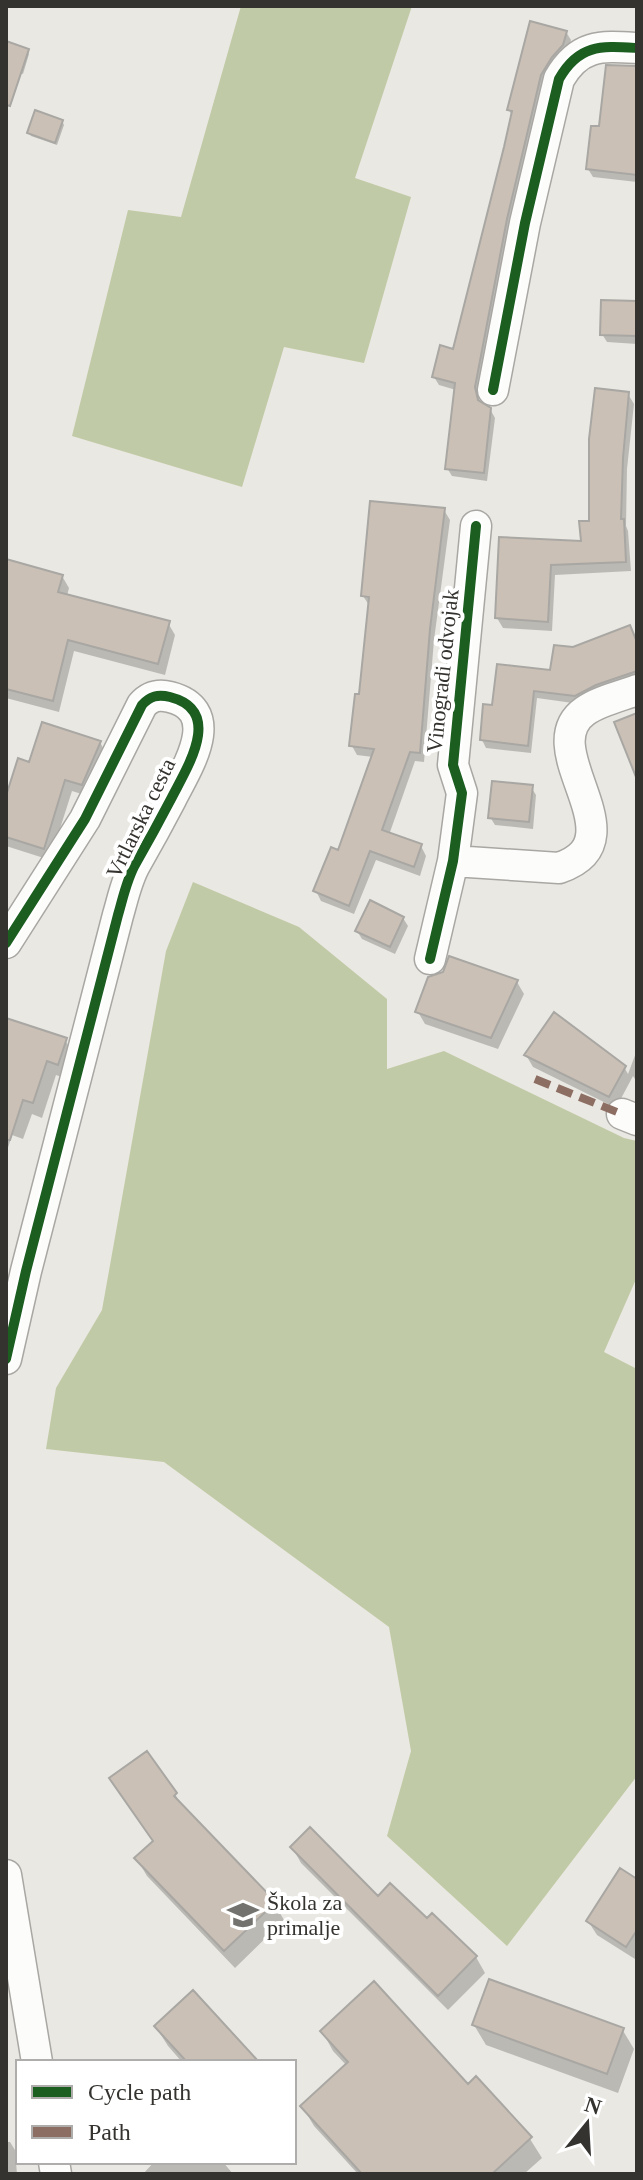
<svg xmlns="http://www.w3.org/2000/svg" width="643" height="2180" font-family="Georgia,serif">
<style>
.forest{fill:#c1caa6}
.shadow{fill:#0003}
.building{fill:#cbc0b5;stroke:#a9a7a3;stroke-width:2}
.lines{fill:none;stroke-linecap:round;stroke-linejoin:round}
.street-casing{stroke:#a9a7a3;stroke-width:33}
.street{stroke:#fcfcfb;stroke-width:30}
.quiet{stroke:#8d6e63;stroke-width:8;stroke-dasharray:16 8;stroke-linecap:butt}
.cycleway-casing{stroke:#fff;stroke-width:15}
.cycleway{stroke:#1b5e20;stroke-width:10}
.labels{text-anchor:middle;stroke-width:8;stroke-linejoin:round;paint-order:stroke}
.street-label{font-size:22px;fill:#35332f;stroke:#fff}
.poi-label{font-size:22px;fill:#35332f;stroke:#fff;text-anchor:start}
</style>
<rect width="100%" height="100%" fill="#eae8e2"/>
<path class="forest" d="M241,6H412L355,178L411,197L364,363L284,347L242,487L72,436L128,210L181,217Z
M193,882L299,927L387,999V1069L444,1051L624,1138L637,1141V1277L604,1352L637,1369V1776L507,1946L387,1836L411,1751L389,1627L164,1462L46,1449L56,1388L102,1310L166,951Z"/>
<path class="shadow" d="M566,32L571,40L567,54L511,228L479,396L480,404L490,409L495,418L487,481L452,476L447,468L456,390L439,385L434,377L455,351L513,117L509,110Z
M6,43L27,51L29,54L23,74L6,68Z
M637,68V182L593,177L588,169L601,129Z
M62,121L64,125L57,145L31,136L29,132Z
M637,303V344L607,342L602,334Z
M628,394L634,404L627,469L626,526L628,531L631,571L555,575L552,631L503,628L497,618L501,539L583,543Z
M444,510L450,520L434,640L424,762L415,761L389,835L421,846L426,856L420,876L376,860L354,914L321,901L316,891L339,853L373,757L357,755L352,746L361,696L369,605L363,596Z
M6,561L62,576L69,588L67,596L168,623L175,635L165,675L74,651L59,712L6,698Z
M637,643V680L580,704L537,698L531,753L486,748L482,740L494,707L552,672L573,649Z
M100,742L106,754L88,796L72,791L50,860L6,846V800L31,764Z
M531,787L536,795L533,829L495,825L490,817Z
M403,918L408,926L395,954L362,939L357,931Z
M517,982L524,994L498,1049L425,1024L418,1012Z
M6,1020L65,1040L74,1055L67,1079L56,1075L42,1118L32,1114L23,1139L12,1135L6,1154Z
M637,1050V1082L633,1076L616,1108L533,1067L526,1055L624,1067L628,1074Z
M175,1794L183,1808L274,1903L284,1920L235,1968L147,1876L137,1859L154,1842L122,1795Z
M292,1847L378,1898L427,1921L476,1957L485,1973L448,2010L301,1863Z
M637,1881V1956L635,1959L597,1935L588,1921Z
M474,2025L622,2029L634,2049L618,2093L486,2045Z
M156,2027L256,2062H182L168,2046Z
M322,2031L468,2086L530,2139L542,2158L524,2174H358L314,2126L302,2106L347,2066L333,2051Z
M6,2142H10L15,2150L17,2174H6Z
M154,2162H223L233,2174H143Z"/>
<path class="building" d="M530,21L567,31L563,45L552,57L541,75L507,219L475,387L478,400L491,408L484,473L445,469L455,383L432,377L440,345L453,349L504,147L512,111L507,110Z
M6,41L29,49L10,106L6,105Z
M606,65L637,66V175L586,169L591,126H599Z
M35,110L63,120L55,143L27,133Z
M601,300L637,301V336L600,335Z
M595,388L629,392L623,458L621,519H624L626,562L551,565L548,622L495,618L499,537L581,541L579,521H589V439Z
M370,501L445,508L430,629L420,753L410,752L382,830L422,844L414,867L370,851L349,906L313,891L331,847L338,850L374,749L349,746L355,694H359L369,597L361,596Z
M6,559L63,575L58,592L170,621L158,664L68,640L53,701L6,689Z
M630,625L637,642V671L596,685L575,696L534,691L528,746L480,740L483,704L492,705L497,664L550,670L554,645L573,647Z
M637,713V777H636L614,722Z
M42,722L101,741L82,785L65,780L44,849L6,837V796L18,758L29,762Z
M492,781L533,785L529,822L488,818Z
M370,900L404,917L390,947L355,931Z
M449,956L518,980L491,1038L415,1012L428,977L443,972Z
M554,1012L626,1066L609,1097L524,1055Z
M6,1018L67,1038L58,1065L47,1061L33,1103L23,1100L10,1140H6Z
M147,1751L177,1793L174,1796L276,1902L224,1951L134,1858L153,1841L109,1778Z
M310,1827L378,1896L390,1883L427,1918L432,1913L477,1956L438,1996L290,1847Z
M620,1868L637,1879V1930L626,1947L586,1921Z
M489,1979L624,2028L607,2074L472,2025Z
M374,1981L468,2084L476,2076L532,2137L492,2174H362L300,2106L348,2062L320,2031Z
M193,1990L259,2062H187L154,2026Z"/>
<g class="lines">
<defs>
<path id="street" d="M493,390L525,223L559,79C579,44 601,46 637,48
M453,861L559,868C643,840 531,749 585,711C599,701 621,696 637,690
M6,943L85,819L142,705C150,696 158,694 170,697C225,711 186,769 171,799C160,820 148,842 136,863C127,878 123,898 118,915L26,1271L6,1359
M430,959L453,861L462,793L453,765L476,526
M622,1114L637,1120
M6,1875L37,2062
M54,2162L56,2174"/>
</defs>
<use href="#street" class="street-casing"/>
<use href="#street" class="street"/>
<path class="quiet" d="M535,1079L622,1114"/>
<defs>
<path id="cycleway" d="M493,390L525,223L559,79C579,44 601,46 637,48
M6,943L85,819L142,705C150,696 158,694 170,697C225,711 186,769 171,799C160,820 148,842 136,863C127,878 123,898 118,915L26,1271L6,1359
M430,959L453,861L462,793L453,765L476,526"/>
</defs>
<use href="#cycleway" class="cycleway-casing"/>
<use href="#cycleway" class="cycleway"/>
</g>
<defs>
<symbol id="school-bare" viewBox="-9 -9 18 18"><path d="M0-5L7-2L0 1L-7-2ZM-4 1L0 2.5L4 1V4Q0 6-4 4Z" fill="#74726e" stroke="#fff" stroke-width="2.5" paint-order="stroke"/></symbol>
</defs>
<g fill-rule="evenodd">
<use href="#school-bare" x="221" y="1893" width="44" height="44"/>
</g>
<g class="labels">
<g class="street-label">
<text transform="translate(442 671) rotate(-84)" y="8">Vinogradi odvojak</text>
<text transform="translate(140 818) rotate(-64)" y="8">Vrtlarska cesta</text>
</g>
<g class="poi-label">
<text x="267" y="1910">Škola za<tspan x="267" dy="25">primalje</tspan></text>
</g>
</g>
<rect width="643" height="2180" fill="none" stroke="#35332f" stroke-width="16"/>
<rect x="16" y="2060" width="280" height="104" fill="#ffffff" stroke="#aeadac" stroke-width="2"/>
<rect x="32" y="2086" width="40" height="12" fill="#1b5e20" stroke="#aeadac" stroke-width="2"/>
<text x="88" y="2100" font-size="24" fill="#35332f">Cycle path</text>
<rect x="32" y="2126" width="40" height="12" fill="#8d6e63" stroke="#aeadac" stroke-width="2"/>
<text x="88" y="2140" font-size="24" fill="#35332f">Path</text>
<g transform="translate(587 2124) rotate(18)" stroke="#ffffff" stroke-width="6" paint-order="stroke">
<path d="M0-6L14 30L0 20L-14 30Z" fill="#35332f"/>
<text y="-12" font-size="22" font-weight="bold" text-anchor="middle" fill="#35332f">N</text>
</g>
</svg>
